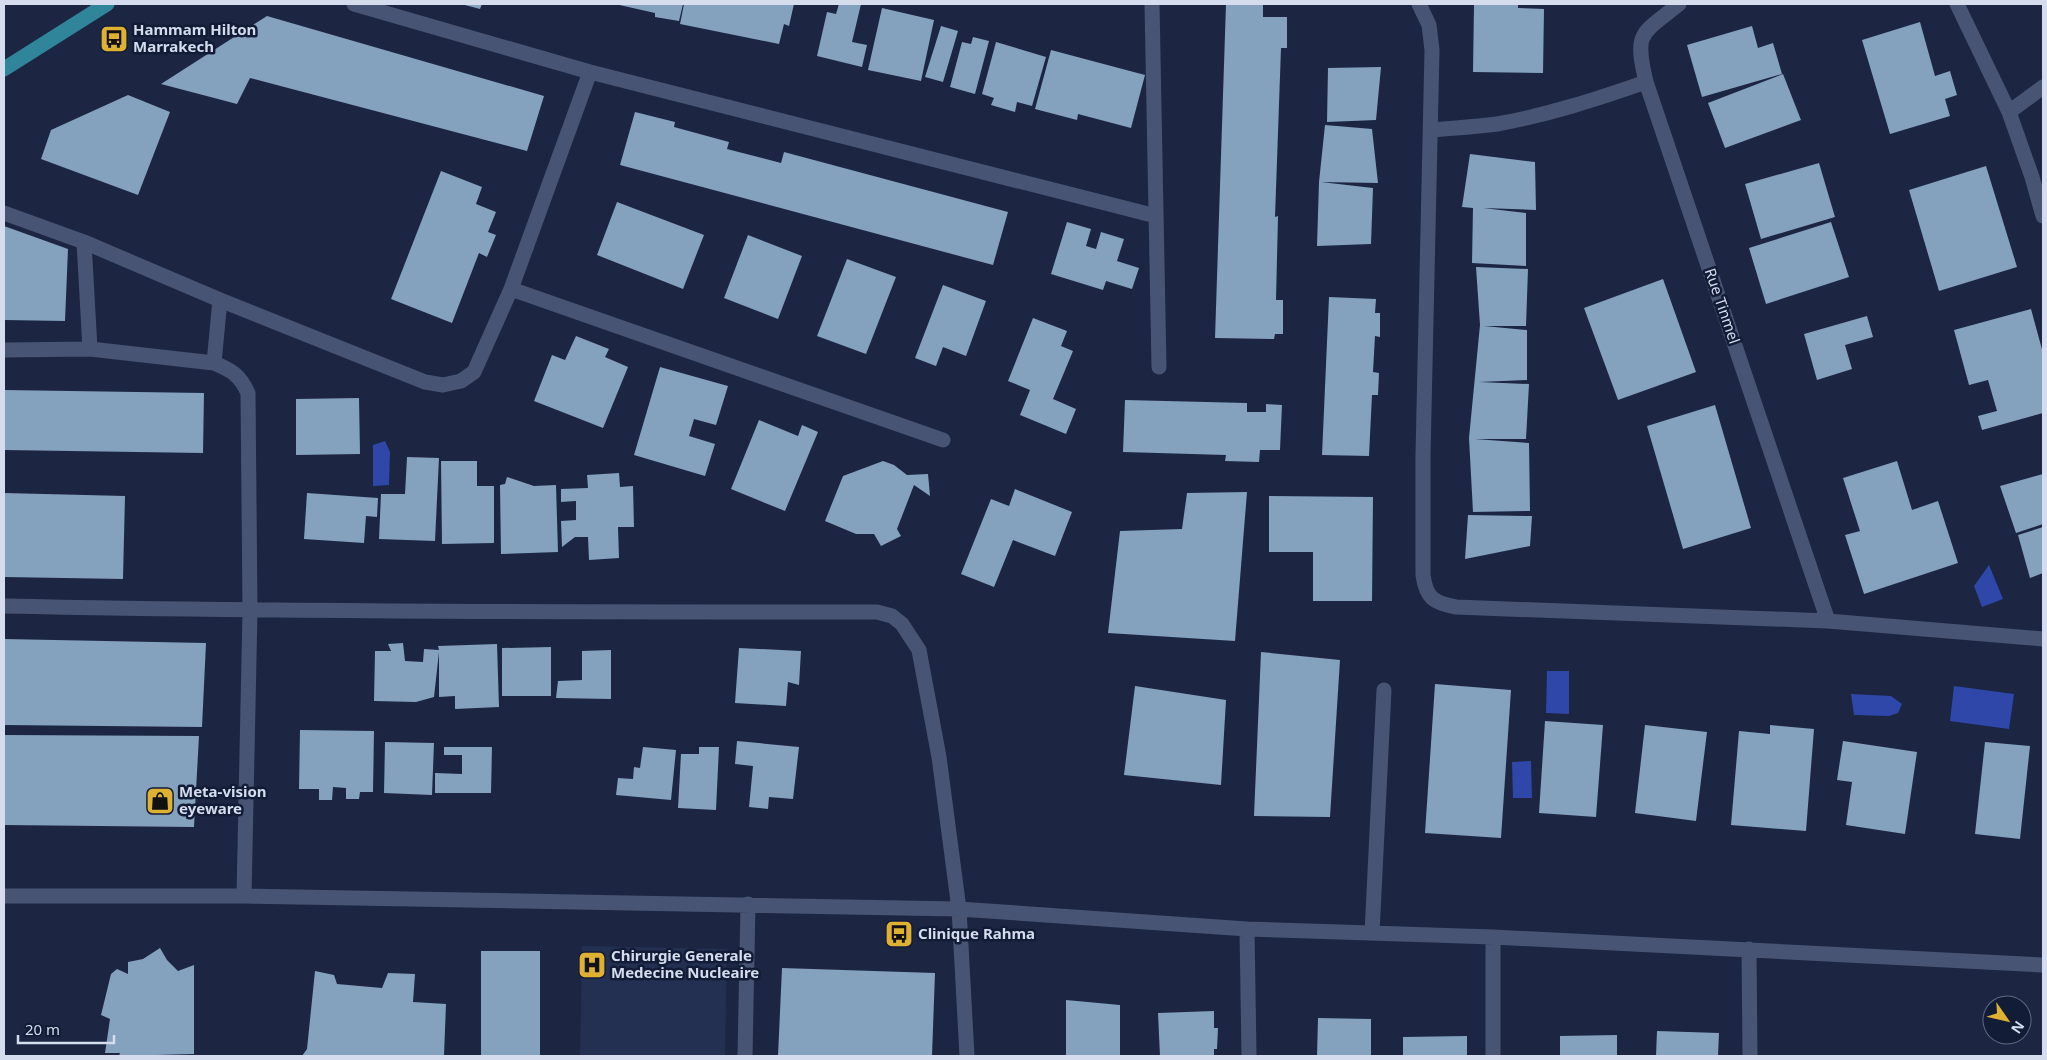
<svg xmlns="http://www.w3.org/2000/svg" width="2047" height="1060" font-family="'Noto Sans',sans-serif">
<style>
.built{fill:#243051}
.water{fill:#2e47a9}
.building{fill:#84a1be}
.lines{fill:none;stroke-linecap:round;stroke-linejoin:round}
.minor{stroke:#485473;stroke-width:15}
.major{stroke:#30859b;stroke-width:15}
.labels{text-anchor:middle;stroke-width:5;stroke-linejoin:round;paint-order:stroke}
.poi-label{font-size:15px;font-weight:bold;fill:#d4dcee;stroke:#131c37;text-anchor:start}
.street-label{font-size:15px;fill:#d4dcee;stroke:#131c37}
</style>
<rect width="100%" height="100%" fill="#1c2642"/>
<path class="built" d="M582,946L727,949L725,1056H580Z"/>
<path class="water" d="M385,441L390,452L389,485L373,486V445Z
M1989,565L2003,599L1982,607L1974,586Z
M1547,671H1569V714L1546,713Z
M1954,686L2014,694L2009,729L1950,721Z
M1851,694L1891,696L1902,704L1898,713L1889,716L1854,715Z
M1531,761L1532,798H1513L1512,762Z"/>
<path class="building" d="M461,4H482L480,9Z
M615,4H683L679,21L655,17V13Z
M684,4H794L789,26L784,24L779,44L680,24Z
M839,4H861L852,42L867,45L862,67L817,56L827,12L836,14Z
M1226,4H1263V17H1287V48H1281L1275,217L1278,216L1276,300H1283V334H1275L1274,339L1215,338Z
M1474,4H1518V8L1544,9L1543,73L1473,72Z
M882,8L934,20L921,81L868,70Z
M267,16L544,96L527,151L250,78L237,104L161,84Z
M1920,22L1935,76L1950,71L1957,95L1945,99L1950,116L1890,134L1862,40Z
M941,26L958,31L943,82L925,77Z
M1752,26L1758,48L1773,43L1782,74L1702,97L1687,45Z
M973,37L989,41L975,94L950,87L962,42L971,44Z
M996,42L1046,57L1032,106L1017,102L1015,112L991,105L994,98L982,94Z
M1051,50L1145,75L1131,128L1078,114L1077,120L1035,109Z
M1381,67L1376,120L1327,122L1328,68Z
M1783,74L1801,120L1725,148L1708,103Z
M128,95L170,112L138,195L41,159L51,130Z
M635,112L675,122L674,127L729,142L727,149L781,163L784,152L1008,212L993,265L620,165Z
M1325,125L1372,129L1378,183L1321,182L1373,188L1371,244L1317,246L1319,182Z
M1470,154L1535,162L1536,210L1483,208L1526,213V266L1472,263L1473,208L1462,207Z
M1819,163L1835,217L1761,239L1745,184Z
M1986,166L2017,267L1939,291L1909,190Z
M441,171L482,187L476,204L496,212L488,232L496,235L487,257L479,253L452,323L391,299Z
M617,202L704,235L683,289L597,255Z
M1067,222L1091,229L1086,246L1096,249L1101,232L1124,239L1117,261L1139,268L1132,289L1106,281L1103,290L1051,274Z
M1831,222L1849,277L1766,304L1749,248Z
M4,226L68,249L65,321L4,320Z
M748,235L802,256L778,319L724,298Z
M847,259L896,277L866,354L817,336Z
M1476,267L1528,269L1526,326H1484L1527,330V380L1479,382L1529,384L1526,439H1475L1529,443L1530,511L1473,512L1469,438L1480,325Z
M1663,279L1696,372L1618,400L1584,308Z
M943,285L986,301L966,356L943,347L936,366L915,358Z
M1329,297L1376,299L1375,313H1380V337L1375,336L1373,372L1379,373L1378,395H1372L1369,456L1322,455Z
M2031,309L2043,353V413L1982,430L1978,416L1997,411L1988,380L1969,385L1954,330Z
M1867,316L1873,337L1845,345L1852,369L1817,380L1804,334Z
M1033,318L1067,331L1061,346L1073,351L1053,399L1076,409L1066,434L1020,415L1030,390L1008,381Z
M576,336L609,349L605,357L628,367L603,428L534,401L552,355L565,360Z
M660,367L728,386L716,425L694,419L689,436L715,444L705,476L634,455Z
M4,390L204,393L203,453L4,450Z
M359,398L360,454L296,455V399Z
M1125,400L1247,403V412H1266V404L1282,405L1280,450H1260L1259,462L1225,461L1226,455L1123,452Z
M1715,405L1751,528L1683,549L1647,426Z
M759,420L798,436L802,425L818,432L785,511L731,489Z
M407,457L439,458L435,541L379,539L381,494H405Z
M441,461H477V486H494V543L442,544Z
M883,461L894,465L907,475L928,474L930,496L914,485L897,529L901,536L881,546L874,534H856L825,521L843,476Z
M1897,461L1912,510L1938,501L1958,563L1864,594L1845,535L1860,531L1843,478Z
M619,473L620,487L633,486L634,527H618L619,558L589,560L588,537H575L562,547L561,521L576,520V501L561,502V489L588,488L587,475Z
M2043,474V524L2016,533L2000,486Z
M507,477L534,486L556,485L558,552L501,554L500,485L505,484Z
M1015,489L1072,512L1055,556L1013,540L994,587L961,574L991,499L1009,506Z
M1247,492L1235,641L1108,633L1120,531L1182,529L1187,493Z
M4,493L125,496L123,579L4,577Z
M307,493L378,498L377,517L366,516L364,543L304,539Z
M1269,496L1373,497L1372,601H1313V552H1269Z
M1468,515L1532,516L1530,546L1465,559Z
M2043,527V573L2030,578L2018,535Z
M4,639L206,643L202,727L4,725Z
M403,643L405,661L423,662L424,649L439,650L438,646L497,644L499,707L455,709V696L439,697V652L434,697L416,702L374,701L375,651H391L388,644Z
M551,647V696H502V648Z
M739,648L801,651L799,685L788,682L786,706L735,703Z
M611,650V699L556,698L558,681L582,680V651Z
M1261,652L1340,660L1330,817L1254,816Z
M1435,684L1511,690L1501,838L1425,833Z
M1135,686L1226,700L1221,785L1124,775Z
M1545,721L1603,725L1596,817L1539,813Z
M1645,725L1707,732L1696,821L1635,813Z
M1770,725L1814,729L1806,831L1731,825L1739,731L1770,734Z
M300,730L374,731L373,792H360L359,799H346V788L333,787L332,800H319V789H299Z
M4,735L199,736L194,827L4,825Z
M737,741L799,747L793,799L769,797L768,809L749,807L753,766L735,764Z
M1843,741L1917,752L1905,834L1846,825L1852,782L1837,780Z
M385,742L434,743L432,795L384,793Z
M1985,742L2030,746L2020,839L1975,834Z
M444,747H492L491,793H435V773L462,774V755H444Z
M643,747L676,750L671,800L616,795L618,778L633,779L634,767L640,768Z
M699,747H719L716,810L678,808L681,754H699Z
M160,948L167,960L178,971L194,965V1054L119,1056L120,1053H105L110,1019L101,1015L111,974L117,969L128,974V962L143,959Z
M481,951H540V1056H481Z
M782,968L935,973L932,1056H778Z
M315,971L334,975L337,984L382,988L388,973L415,974L413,1002L446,1004L444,1056H302L307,1049Z
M1066,1000L1120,1005V1056H1066Z
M1214,1011V1028H1218L1217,1049H1214V1056H1160L1158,1013Z
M1318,1018L1371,1019V1056H1317Z
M1657,1031L1719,1033L1718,1056H1656Z
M1617,1035V1056H1560V1036Z
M1467,1036V1056H1403V1037Z"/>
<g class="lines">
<path class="minor" d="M354,4L590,72L1156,216
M1152,4L1159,367
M1419,4L1429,25L1432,50L1423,455V575C1426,598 1434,603 1456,607L1828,621L2043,639
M1679,4C1641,35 1634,31 1646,82L1828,621
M1957,4L2009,112L2032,177L2043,216
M2009,112L2043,87
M1431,130C1453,128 1475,127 1497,124C1548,115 1597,99 1646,82
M4,213L84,242L220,300L425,382L443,385L461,381L474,372L511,289L590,72
M84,242L90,349
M511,289L943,440
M4,350L90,349L214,363C231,370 240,375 248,393L250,611L244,896
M214,363L220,300
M4,606C295,612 586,612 877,612L892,616L902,624L919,650L939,757L959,909L967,1056
M4,896H244L959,909L1247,929L1493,937L2043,965
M1247,929L1249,1056
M1372,933L1384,690
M1493,937V1056
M1749,949L1750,1056
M745,1056L748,904"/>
<path class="major" d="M4,69L107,4"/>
</g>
<defs>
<symbol id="bus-square" viewBox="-11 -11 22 22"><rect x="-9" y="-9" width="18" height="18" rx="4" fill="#deb133" stroke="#131c37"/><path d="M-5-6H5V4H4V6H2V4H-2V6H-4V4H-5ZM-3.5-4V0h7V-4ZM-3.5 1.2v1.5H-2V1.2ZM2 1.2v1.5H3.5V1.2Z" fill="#111"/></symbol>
<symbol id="shop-square" viewBox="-11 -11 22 22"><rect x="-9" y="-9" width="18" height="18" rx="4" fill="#deb133" stroke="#131c37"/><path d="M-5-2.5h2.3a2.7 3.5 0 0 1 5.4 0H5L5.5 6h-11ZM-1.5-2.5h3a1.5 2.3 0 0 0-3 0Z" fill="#111"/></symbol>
<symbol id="hospital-square" viewBox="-11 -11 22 22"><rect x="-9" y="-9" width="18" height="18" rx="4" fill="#deb133" stroke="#131c37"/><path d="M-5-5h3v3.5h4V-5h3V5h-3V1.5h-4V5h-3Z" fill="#111"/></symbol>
</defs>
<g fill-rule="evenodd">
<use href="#bus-square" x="98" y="23" width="32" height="32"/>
<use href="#shop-square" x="144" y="785" width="32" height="32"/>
<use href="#bus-square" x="883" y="918" width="32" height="32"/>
<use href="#hospital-square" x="576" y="949" width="32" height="32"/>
</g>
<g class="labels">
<g class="poi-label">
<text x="133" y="35">Hammam Hilton<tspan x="133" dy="17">Marrakech</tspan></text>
<text x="179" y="797">Meta-vision<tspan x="179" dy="17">eyeware</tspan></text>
<text x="918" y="939">Clinique Rahma</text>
<text x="611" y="961">Chirurgie Generale<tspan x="611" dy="17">Medecine Nucleaire</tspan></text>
</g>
<g class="street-label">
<text transform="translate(1722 306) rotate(71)" y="5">Rue Tinmel</text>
</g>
</g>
<rect width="2047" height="1060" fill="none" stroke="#d4dcee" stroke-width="10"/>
<g transform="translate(2007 1020) rotate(124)"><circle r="24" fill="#131c37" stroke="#606980"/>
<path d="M0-4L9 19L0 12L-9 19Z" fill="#deb133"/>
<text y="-8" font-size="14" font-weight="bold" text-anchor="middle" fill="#d4dcee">N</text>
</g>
<path d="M18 1035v8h96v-8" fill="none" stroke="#d4dcee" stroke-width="2.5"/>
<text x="25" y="1035" font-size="15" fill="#d4dcee" stroke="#131c37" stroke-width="4" paint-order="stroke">20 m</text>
</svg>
